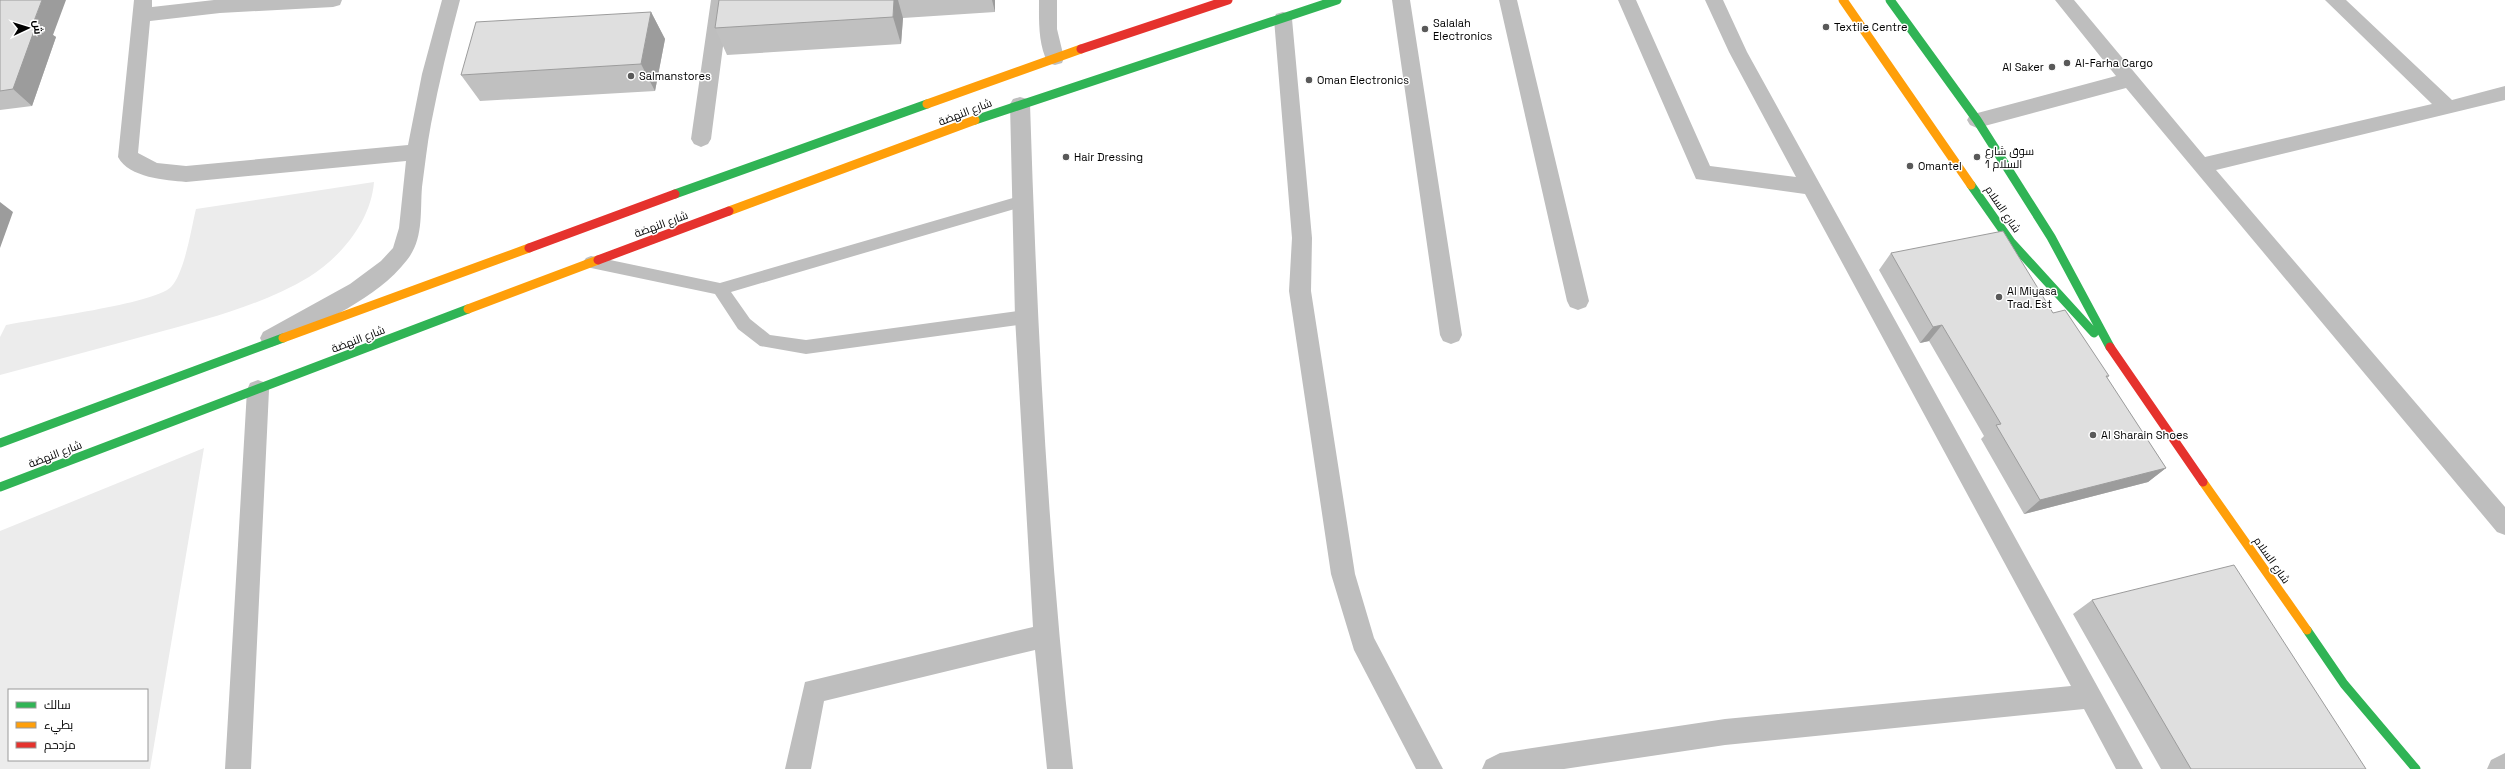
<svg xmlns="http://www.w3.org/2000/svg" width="2505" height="769" font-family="'Space Grotesk',Cairo,sans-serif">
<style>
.green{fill:#ececec;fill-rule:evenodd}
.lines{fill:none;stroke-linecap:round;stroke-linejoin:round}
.lane{fill:#bebebe;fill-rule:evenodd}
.street{fill:#bebebe;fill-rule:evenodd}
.fast{stroke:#30b455;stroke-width:9}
.slow{stroke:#ff9f0a;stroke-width:9}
.jam{stroke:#e5322d;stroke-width:9}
.wall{fill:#c0c0c0}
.shaded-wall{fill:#9c9c9c}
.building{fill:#dfdfdf;stroke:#9c9c9c}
.poi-dot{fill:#595959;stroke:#fff;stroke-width:1.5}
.labels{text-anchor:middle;stroke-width:3;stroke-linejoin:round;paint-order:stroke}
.poi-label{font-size:11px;fill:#000;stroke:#fff;text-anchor:start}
.street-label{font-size:11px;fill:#000;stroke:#fff}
</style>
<rect width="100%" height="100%" fill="#fff"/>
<path class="green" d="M374,182C371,221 341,257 309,277C262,305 205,320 152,334C102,348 51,361 0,375V337L6,325C36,319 154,304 171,287C185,272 191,229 196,209Z
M204,448L150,769H0V531ZM9,690H147V760H9Z"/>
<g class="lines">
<path class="lane" d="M1023,195L1028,197L1030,201L1028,205L731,292L750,319L770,335L806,340L1026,310L1031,312L1034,317L1031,322L1026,324L806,354L760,346L738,329L715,294L591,268L586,266L583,262L586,258L591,256L720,283Z"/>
<path class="street" d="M134,0H152V7L214,0H342L340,5L333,7L220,13L150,21L138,153L157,163L186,166L408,145L422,74L442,0H460C449,41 439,82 431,124C427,145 425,165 422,187C420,211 424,239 407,260C376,300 322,321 279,344L271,347L263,344L260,338L263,332L350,284L381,261L393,248L399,228L406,161L186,182C166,180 129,178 118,157Z
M711,0H729L711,139L708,144L701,147L694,144L691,139Z
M1039,0H1057V29L1064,58L1062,63L1055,65L1048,63C1038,44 1039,21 1039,0Z
M1392,0H1410L1462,335L1459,341L1451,344L1443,341L1440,335Z
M1499,0H1517L1589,301L1586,307L1578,310L1570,307L1567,301Z
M1618,0H1636L1710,166L1796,177L1729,52L1705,0H1723L1747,52L2143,769H2116L2084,709L1725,745L1564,769H1482L1486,760L1500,753L1725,719L2071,686L1805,194L1696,179Z
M2055,0H2074L2205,157L2432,104L2325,0H2346L2452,100L2505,86V100L2216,170L2505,507V535L2497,532L2126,88L1977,128L1970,125L1967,120L1970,115L2116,76Z
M1283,12L1290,14L1292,19L1312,238L1311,291L1355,574L1374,638L1443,769H1416L1354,650L1331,574L1289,291L1292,238L1274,19L1276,14Z
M1020,97L1027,99L1030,104C1037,326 1048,548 1073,769H1047L1035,650L824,701L811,769H785L805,682L1033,627L1015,317L1010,104L1013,99Z
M258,380L266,383L269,390L251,769H225L247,390L250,383Z
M2505,753V769H2487L2491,760Z"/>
<path class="fast" d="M1890,0L1977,120L2051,237L2110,347
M975,120L1337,0
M1971,185L2011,242L2094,333
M675,194L927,104
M0,443L283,338
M0,487L468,309
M2307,630L2344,684L2416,769"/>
<path class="slow" d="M1843,0L1971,185
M927,104L1081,49
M729,211L975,120
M468,309L598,260
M283,338L529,248
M2203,482L2307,630"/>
<path class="jam" d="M1081,49L1228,0
M529,248L675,194
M598,260L729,211
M2110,347L2203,482"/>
</g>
<path class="wall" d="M0,0L53,35L56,37L32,106L0,110Z
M719,0H995V12L903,18L901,44L727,55L715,28Z
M651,12L665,39L655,91L480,101L461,75Z
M1891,253L2053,313L2109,376L2107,378L2166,468L2148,482L2024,514L1981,439L1984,436L1929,341L1920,343L1879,270Z
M2092,600L2366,769H2161L2073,614Z"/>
<path class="shaded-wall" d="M42,0H66L53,35L56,37L32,106L13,89L34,21Z
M894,0H898L903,18L901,44L893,17Z
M992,0H995V12Z
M651,12L665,39L655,91L641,64Z
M0,202L13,212L0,248Z
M1942,325L1929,341L1920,343L1933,327Z
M2166,468L2148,482L2024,514L2040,500Z"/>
<path class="building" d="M0,0H42L34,21L38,20L13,89L0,91Z
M719,0H894L893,17L715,28Z
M651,12L641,64L461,75L476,22Z
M2003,231L2053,313L2065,310L2109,376H2106L2166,468L2040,500L1996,425L2001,424L1942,325L1933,327L1891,253Z
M2234,565L2366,769H2191L2092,600Z"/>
<g class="poi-dot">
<circle cx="1826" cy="27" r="4"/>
<circle cx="1425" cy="29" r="4"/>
<circle cx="2067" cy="63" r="4"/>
<circle cx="2052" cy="67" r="4"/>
<circle cx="631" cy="76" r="4"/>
<circle cx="1309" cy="80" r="4"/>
<circle cx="1066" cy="157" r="4"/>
<circle cx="1977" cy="157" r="4"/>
<circle cx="1910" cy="166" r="4"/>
<circle cx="1999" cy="297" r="4"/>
<circle cx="2093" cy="435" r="4"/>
</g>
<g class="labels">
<g class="poi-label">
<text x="1433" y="27">Salalah<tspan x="1433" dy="13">Electronics</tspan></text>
<text x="1834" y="31">Textile Centre</text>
<text x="2075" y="67">Al-Farha Cargo</text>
<text x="2044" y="71" text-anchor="end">Al Saker</text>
<text x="639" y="80">Salmanstores</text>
<text x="1317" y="84">Oman Electronics</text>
<text x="1985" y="155">سوق شارع<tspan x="1985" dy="13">السلام 1</tspan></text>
<text x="1074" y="161">Hair Dressing</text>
<text x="1918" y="170">Omantel</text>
<text x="2007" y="295">Al Miyasa<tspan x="2007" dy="13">Trad. Est</tspan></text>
<text x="2101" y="439">Al Sharain Shoes</text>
</g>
<g class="street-label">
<text transform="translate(965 112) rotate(-21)" y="4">شارع النهضة</text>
<text transform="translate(2003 209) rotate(56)" y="4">شارع السلام</text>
<text transform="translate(661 224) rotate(-20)" y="4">شارع النهضة</text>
<text transform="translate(358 339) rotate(-21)" y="4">شارع النهضة</text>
<text transform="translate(55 454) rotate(-21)" y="4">شارع النهضة</text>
<text transform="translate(2272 560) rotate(55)" y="4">شارع السلام</text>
</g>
</g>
<rect x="8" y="689" width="140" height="72" fill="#ffffff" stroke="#999999"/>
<rect x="16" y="702" width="20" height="6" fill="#30b455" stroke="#999999"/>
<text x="44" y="709" font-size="12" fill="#000000">سالك</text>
<rect x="16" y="722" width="20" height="6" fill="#ff9f0a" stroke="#999999"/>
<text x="44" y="729" font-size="12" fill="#000000">بطيء</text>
<rect x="16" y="742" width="20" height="6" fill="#e5322d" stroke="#999999"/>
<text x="44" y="749" font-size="12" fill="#000000">مزدحم</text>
<g transform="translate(28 28) rotate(86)" stroke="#ffffff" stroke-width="3" paint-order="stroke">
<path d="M0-3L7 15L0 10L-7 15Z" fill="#000000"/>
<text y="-6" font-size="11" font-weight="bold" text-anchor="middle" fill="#000000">ش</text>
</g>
</svg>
